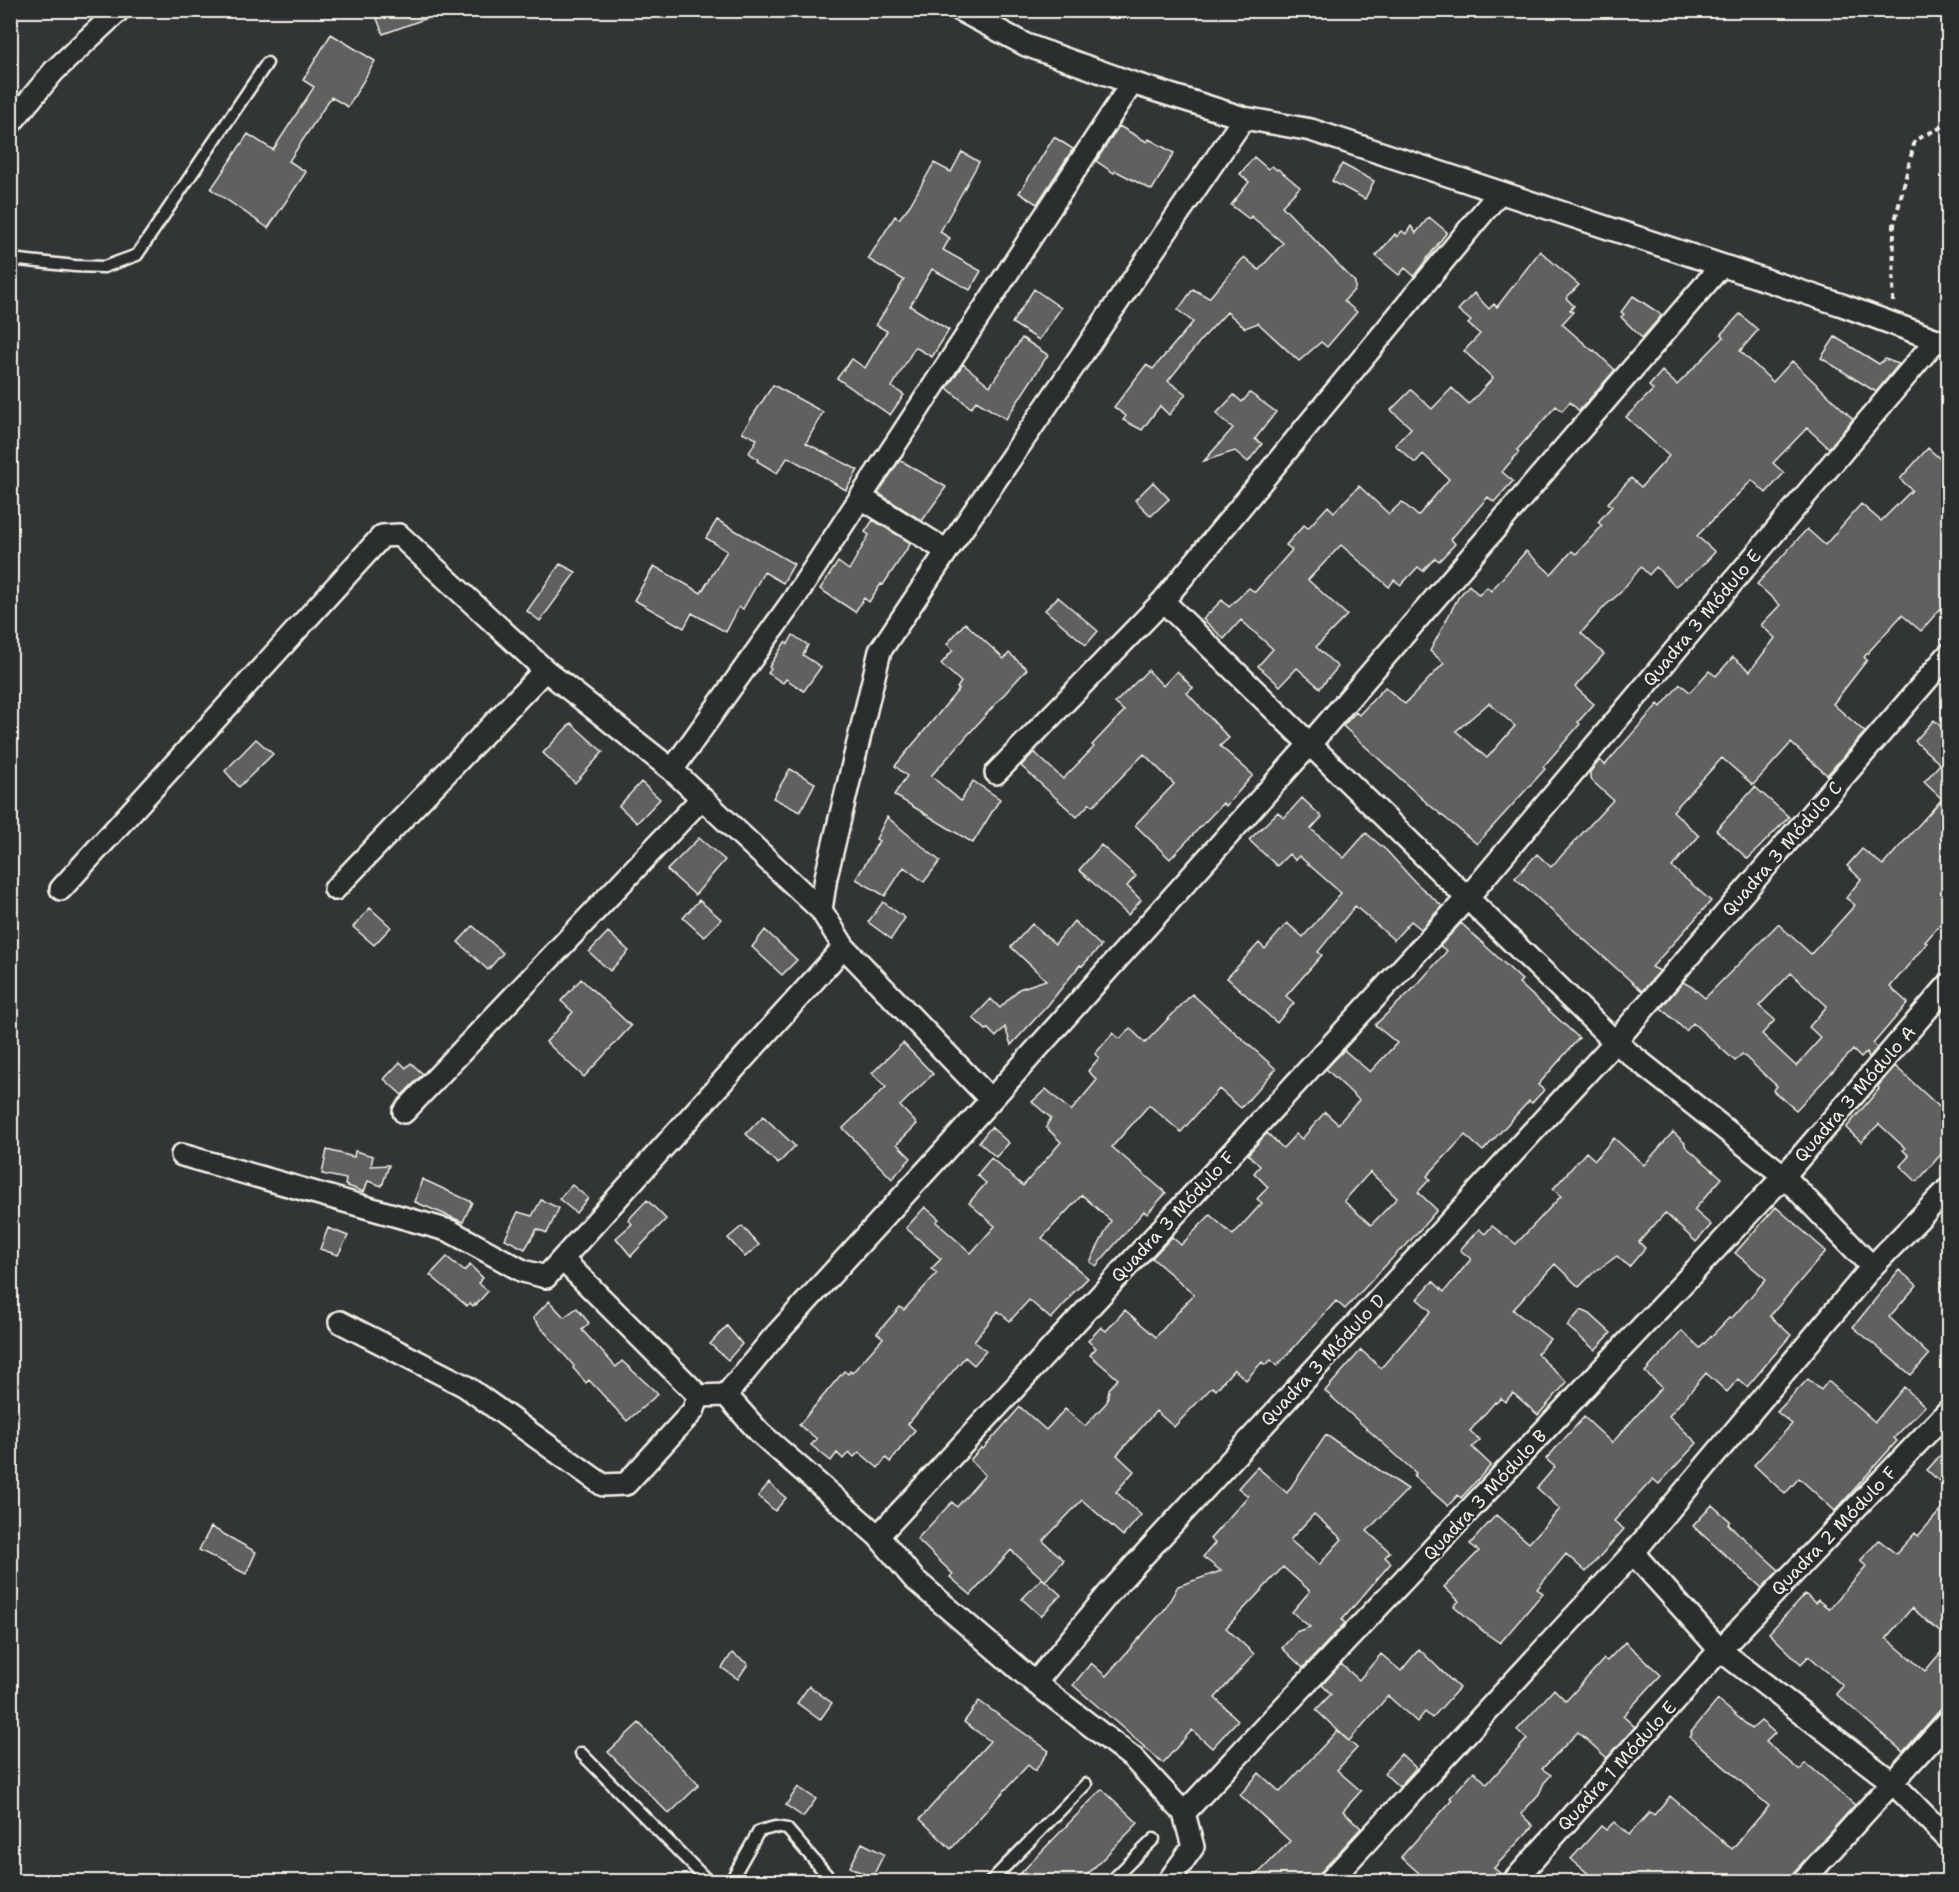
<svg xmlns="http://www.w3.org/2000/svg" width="1959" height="1892" font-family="'Shantell Sans',sans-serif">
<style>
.building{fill:#5f605f;stroke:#f4f1e8;stroke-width:1.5;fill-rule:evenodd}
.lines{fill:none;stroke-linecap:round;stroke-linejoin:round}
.lane-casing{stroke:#f4f1e8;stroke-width:15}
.street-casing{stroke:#f4f1e8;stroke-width:26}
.path{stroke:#f4f1e8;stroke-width:4;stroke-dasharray:6 4.5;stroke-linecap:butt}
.lane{stroke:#2a2d2e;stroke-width:10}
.street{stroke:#2a2d2e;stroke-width:21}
.labels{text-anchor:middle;stroke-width:5;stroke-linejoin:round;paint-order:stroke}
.street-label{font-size:18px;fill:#f4f1e8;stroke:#2a2d2e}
</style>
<rect width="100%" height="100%" fill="#323535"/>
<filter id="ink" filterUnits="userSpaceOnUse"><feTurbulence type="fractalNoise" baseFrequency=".0167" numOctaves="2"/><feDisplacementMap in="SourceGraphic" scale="12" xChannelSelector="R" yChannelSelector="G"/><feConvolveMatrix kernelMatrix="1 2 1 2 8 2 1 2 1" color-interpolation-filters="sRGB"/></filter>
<g filter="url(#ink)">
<path class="building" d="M390,10H441V13L383,34L376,16Z
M331,34L375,61L348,107L331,97L289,161L306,172L268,228L211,189L248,134L273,150L314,87L303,80Z
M1119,126L1147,142L1149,139L1174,153L1152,190L1116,171L1114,173L1096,161Z
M1054,137L1073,149L1037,204L1019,193Z
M962,152L979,162L940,232L950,238L943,250L981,271L970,290L932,269L910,306L949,330L932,357L915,347L892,387L904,395L890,415L837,378L852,359L865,368L887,331L876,325L904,280L868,259L895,216L899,219L910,205L934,163L951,172Z
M1254,157L1268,169L1272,166L1277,170L1278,169L1300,187L1282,206L1355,282V289L1344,301L1357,312L1327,347L1321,342L1299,361L1258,323L1245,328L1227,312L1201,340L1168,381L1186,394L1169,415L1160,406L1142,430L1123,420L1126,416L1114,407L1146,365L1153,369L1193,322L1178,310L1193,289L1209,298L1244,257L1259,270L1283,243L1251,216L1249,219L1231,205L1249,182L1240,174Z
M1342,164L1374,181L1365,199L1332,181Z
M1429,217L1447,232L1414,276L1405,268L1399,275L1376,256L1395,234L1397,237L1402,231L1406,234L1411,226L1416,233Z
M1540,251L1579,285L1566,298L1574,306L1570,310L1573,312L1562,324L1593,351L1594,350L1615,370L1579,411L1570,402L1562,411L1556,406L1517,450L1519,452L1502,472L1513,481L1494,502L1488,497L1451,539L1455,544L1439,561L1435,558L1423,571L1418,567L1401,585L1394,580L1389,587L1341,545L1308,580L1347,615L1316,647L1338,667L1320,688L1297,668L1280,686L1258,666L1273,649L1241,620L1224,639L1203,619L1222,600L1229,607L1249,588L1255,592L1292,550L1286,545L1304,525L1308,528L1328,506L1334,512L1359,486L1389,514L1402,502L1418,516L1449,479L1423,454L1415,463L1395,445L1411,428L1391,410L1411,390L1432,409L1452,388L1469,404L1493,378L1464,351L1480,334L1468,324L1471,321L1458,310L1474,293L1489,309L1494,304L1497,307Z
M1034,289L1061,308L1039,340L1012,323Z
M1633,296L1662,315L1642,338L1621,317L1624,314L1621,312Z
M1740,314L1758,330L1740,351L1773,382L1792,361L1853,419L1829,448L1807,428L1773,463L1784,473L1766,493L1752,480L1697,536L1715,552L1699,569L1675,586L1656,567L1649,575L1641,567L1620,593L1605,606L1581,633L1604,654L1575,687L1594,704L1578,722L1580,724L1543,767L1545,769L1477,844L1427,803L1343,726L1356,712L1359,715L1385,687L1405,704L1444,663L1430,651L1458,598L1469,585L1479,595L1487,587L1491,591L1526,551L1551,574L1572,551L1576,554L1602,526L1598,522L1612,506L1608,503L1631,478L1641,487L1669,456L1626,417L1653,390L1649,386L1662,371L1677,385L1724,337L1721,334ZM1489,703L1515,726L1487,758L1456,731Z
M1835,337L1879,364L1885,359L1899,364L1876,392L1821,358Z
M1022,338L1048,355L1006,419L976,401L971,408L947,388L963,364L990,386Z
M773,385L823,412L806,443L858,470L846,490L788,457L777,473L757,461L758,459L749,453L757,439L742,432Z
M1250,393L1276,412L1255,439L1262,444L1248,462L1235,451L1204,461L1233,428L1216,414L1234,395L1242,402Z
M1928,448L1948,466V600L1921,631L1902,615L1864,657L1867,660L1833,704L1865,732L1827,775L1791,743L1753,785L1722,758L1673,811L1699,836L1672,867L1711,901L1652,967L1660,971L1642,991L1515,878L1537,854L1551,867L1613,800L1590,779V772L1600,760L1605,765L1658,704L1661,707L1680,684L1690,692L1709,671L1716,676L1733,657L1750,671L1775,638L1761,625L1780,605L1757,584L1807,529L1825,545L1861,504L1881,521L1912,490L1900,479Z
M900,460L946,487L922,521L878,493Z
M1153,482L1169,499L1151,516L1135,500Z
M717,520L794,564L783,583L764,572L743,609L739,607L726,632L692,613L684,628L634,600L654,566L701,593L727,551L706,538Z
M873,520L911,543L883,585L881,584L869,602L864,598L855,612L820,589L838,562L849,570L869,535L865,532Z
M560,564L576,572L540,621L527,611Z
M1058,597L1098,631L1086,645L1045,610Z
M965,623L1004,659L1009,653L1027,669L931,776L961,801L973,781L1000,799L973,843L894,795L907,776L895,766L959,689L957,688L961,682L941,664L953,650L947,644Z
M793,635L808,645L803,655L821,667L804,691L786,679L783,683L768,673L771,669L769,667L785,642L788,644Z
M1148,670L1163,686L1177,671L1193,688L1187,693L1229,738L1220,746L1253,775L1226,806L1223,803L1170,859L1135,825L1174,784L1144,754L1093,806L1090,803L1077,817L1021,766L1034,752L1063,779L1094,747L1092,745L1124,711L1115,703Z
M1934,720L1948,733V915L1925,942L1927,943L1890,987L1908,1003L1873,1044L1877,1048L1869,1058L1867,1052L1861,1058L1853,1050L1796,1110L1773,1091L1777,1086L1742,1054L1735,1061L1693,1023L1686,1031L1661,1008L1683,982L1692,987L1705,998L1778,924L1811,954L1855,905L1846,898L1861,879L1847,866L1862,849L1883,865L1942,799L1924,782L1940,764L1915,741ZM1791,973L1827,1006L1809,1027L1821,1038L1796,1066L1762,1034L1775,1020L1759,1006Z
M571,723L603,752L575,783L543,753Z
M256,739L273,754L239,787L225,771Z
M790,769L815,783L800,812L773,798Z
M641,782L660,799L637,823L619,806Z
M1755,787L1789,817L1748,859L1716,830Z
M1302,798L1322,817L1311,829L1344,858L1366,833L1387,851L1415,882L1442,906L1421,929L1411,921L1394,940L1355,906L1318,952L1322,955L1286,996L1294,1003L1277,1023L1227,978L1259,943L1265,949L1287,923L1303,937L1341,893L1299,856L1295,860L1289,854L1277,866L1249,840L1278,812L1284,818Z
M887,817L940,861L924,882L904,867L885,896L856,879L879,841L876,839Z
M699,838L725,860L695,895L667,870Z
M1101,845L1136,876L1127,886L1141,900L1128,915L1079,870Z
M699,900L721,919L704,937L683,918Z
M883,902L905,918L891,939L868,922Z
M370,908L391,927L374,945L353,927Z
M1074,921L1101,946L1082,966L1080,965L1048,1005L1011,1045L1005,1027L996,1037L988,1029L986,1030L973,1018L991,999L1000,1008L1019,989L1046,980L1011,947L1032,924L1055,944Z
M1461,923L1522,980L1519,983L1579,1038L1538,1085L1544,1090L1532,1103L1529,1101L1483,1151L1465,1135L1427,1176L1430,1179L1418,1192L1437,1210L1403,1249L1399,1251L1345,1309L1336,1301L1277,1366L1271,1360L1265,1365L1262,1362L1246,1380L1234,1369L1216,1390L1212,1387L1174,1427L1156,1411L1117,1455L1134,1471L1116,1492L1141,1515L1123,1536L1082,1500L1043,1541L1064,1560L1045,1581L1011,1550L971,1595L950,1577L953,1574L917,1539L952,1502L957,1507L985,1475L970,1460L981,1448L983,1449L1020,1407L1046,1430L1065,1409L1085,1426L1107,1402L1109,1389L1118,1379L1090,1355L1096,1348L1088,1341L1101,1327L1106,1331L1125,1310L1156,1337L1194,1294L1152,1258L1172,1237L1181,1245L1210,1215L1233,1235L1262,1203L1257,1199L1268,1187L1254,1173L1260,1166L1248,1154L1267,1133L1283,1148L1296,1134L1302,1139L1325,1112L1338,1124L1359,1100L1326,1069L1344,1050L1370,1072L1397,1043L1375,1025L1415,987L1447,951L1440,946ZM1370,1172L1397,1198L1371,1225L1344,1201Z
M473,926L503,953L488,970L458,942Z
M765,930L797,960L782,975L752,947Z
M608,932L629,951L610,971L589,952Z
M581,979L631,1026L584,1077L546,1042L573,1012L561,1001Z
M1192,994L1276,1069L1241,1108L1219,1089L1181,1132L1149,1105L1112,1147L1166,1193L1147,1214L1144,1211L1096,1266L1090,1262L1111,1221L1082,1195L1042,1238L1088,1278L1070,1296L1071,1297L1051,1319L1029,1300L1010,1321L998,1311L974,1341L986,1351L974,1365L965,1357L908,1424L915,1430L890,1462L886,1458L878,1468L859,1452L854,1457L849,1452L843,1459L837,1453L831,1461L811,1445L817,1439L799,1425L844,1371L848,1374L850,1371L852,1373L883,1338L877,1333L900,1307L904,1310L937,1273L931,1269L941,1259L906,1228L925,1207L939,1219L936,1222L971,1253L995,1226L969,1203L986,1183L977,1175L991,1158L1023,1186L1061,1142L1046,1127L1051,1118L1032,1102L1046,1089L1071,1111L1097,1080L1088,1071L1099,1058L1095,1054L1113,1033L1120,1039L1130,1028L1145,1043Z
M903,1043L933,1074L900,1106L917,1124L897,1144L911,1158L892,1179L843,1128L886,1087L872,1073Z
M400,1062L406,1068L411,1063L423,1074L402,1095L384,1079Z
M1895,1066L1948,1115V1146L1917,1182L1900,1166L1909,1156L1903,1150L1905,1148L1879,1124L1861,1142L1846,1128L1879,1089L1878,1086Z
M763,1116L795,1146L778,1164L746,1134Z
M991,1127L1009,1143L996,1157L979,1142Z
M1673,1132L1685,1143V1146L1722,1178L1694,1210L1711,1225L1696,1242L1665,1213L1639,1242L1645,1248L1629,1267L1617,1256L1592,1274L1579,1287L1555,1264L1513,1310L1550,1339L1537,1354L1567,1382L1538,1415L1513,1393L1505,1402L1501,1398L1496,1403L1495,1402L1470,1431L1480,1440L1472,1447L1491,1465L1461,1498L1458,1495L1448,1506L1414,1476L1416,1473L1325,1391L1361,1350L1381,1368L1431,1311L1417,1299L1433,1281L1444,1292L1471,1259L1460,1250L1479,1229L1485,1234L1492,1226L1516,1244L1561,1196L1553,1189L1586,1152L1595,1160L1614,1138L1644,1165Z
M327,1150L354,1157L355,1151L373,1156L371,1166L389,1165L382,1186L368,1181L364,1192L345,1185L346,1179L322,1174Z
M422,1179L472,1202L463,1222L415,1202Z
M572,1185L588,1198L576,1213L559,1199Z
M541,1200L559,1208L547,1233L537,1229L525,1249L505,1239L518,1212L532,1216Z
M647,1200L666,1219L631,1256L616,1238L632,1224L628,1220Z
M1776,1207L1826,1251L1770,1316L1791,1335L1747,1387L1738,1379L1727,1392L1706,1373L1669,1416L1697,1443L1659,1484L1653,1479L1614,1521L1624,1529L1586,1572L1566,1554L1537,1589L1543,1593L1500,1643L1484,1632L1454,1606L1459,1601L1444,1587L1479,1551L1470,1544L1496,1515L1529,1543L1560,1509L1537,1488L1555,1467L1546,1459L1584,1417L1612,1443L1662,1387L1645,1372L1682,1331L1700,1348L1729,1318L1731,1319L1766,1279L1735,1253Z
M742,1226L759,1245L745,1257L728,1238Z
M328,1228L348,1236L338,1255L320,1249Z
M447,1257L464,1271L470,1265L483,1278L478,1283L488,1291L476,1305L475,1304L473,1306L470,1303L467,1306L430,1275Z
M1899,1270L1917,1285L1889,1317L1929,1355L1911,1375L1853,1327Z
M549,1301L564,1317L577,1308L589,1323L582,1330L616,1367L622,1361L658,1394L627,1421L589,1380L586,1383L573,1368L574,1366L533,1318Z
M1581,1310L1590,1314L1611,1333L1595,1350L1567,1326Z
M727,1326L742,1344L728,1360L710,1344Z
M1808,1379L1821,1390L1828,1381L1875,1422L1904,1387L1925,1406L1894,1438L1897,1441L1835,1511L1799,1478L1785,1494L1754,1465L1792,1424L1777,1412Z
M1326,1435L1408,1489L1367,1531L1390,1552L1385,1557L1391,1563L1342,1620L1345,1623L1303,1668L1282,1648L1296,1632L1310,1627L1292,1612L1310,1591L1283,1567L1226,1628L1254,1654L1215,1698L1238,1720L1212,1748L1192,1730L1163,1763L1073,1685L1091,1663L1106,1676L1165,1609L1178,1586L1221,1571L1203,1557L1215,1543L1210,1539L1248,1496L1238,1488L1257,1467L1287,1493ZM1314,1514L1342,1539L1319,1565L1290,1540Z
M1948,1447V1489L1927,1470Z
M769,1483L786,1498L775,1511L758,1496Z
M1948,1502V1639L1912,1608L1886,1638L1925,1671L1948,1644V1701L1903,1752L1836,1694L1843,1686L1809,1656L1801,1664L1769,1633L1805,1594L1815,1603L1818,1600L1829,1609L1866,1566L1860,1561L1879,1540L1896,1554L1915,1533L1918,1536Z
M1712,1505L1730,1521L1728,1524L1779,1570L1762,1588L1693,1526Z
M211,1527L256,1552L246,1574L199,1550Z
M1042,1578L1061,1595L1041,1616L1022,1599Z
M1625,1642L1661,1675L1623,1716L1635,1727L1607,1758L1578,1732L1542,1769L1551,1775L1544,1783L1539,1794L1521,1814L1533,1826L1494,1868L1502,1875L1501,1881H1428L1401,1857L1452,1800L1450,1798L1474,1771L1487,1784L1527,1739L1517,1730L1554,1689L1566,1701L1604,1659L1607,1661Z
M1419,1649L1459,1688L1432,1718L1425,1712L1417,1722L1388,1696L1349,1741L1316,1710L1331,1694L1322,1685L1341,1664L1359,1680L1381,1654L1401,1671Z
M732,1653L748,1664L738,1679L722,1668Z
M809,1686L832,1703L820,1720L797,1703Z
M1718,1700L1752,1729L1761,1721L1775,1733L1766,1742L1800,1771L1806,1763L1855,1805L1793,1873L1790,1881H1597L1571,1859L1601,1826L1606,1830L1614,1822L1629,1835L1650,1812L1654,1815L1670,1796L1732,1849L1769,1806L1690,1737L1692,1734L1691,1732Z
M979,1701L1049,1751L1035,1771L1028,1765L951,1849L920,1819L990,1741L964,1722Z
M639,1723L699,1785L669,1814L608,1752Z
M1337,1731L1357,1748L1337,1770L1361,1791L1343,1811L1361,1828L1320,1873L1316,1881H1251L1290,1841L1240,1795L1259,1773L1280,1792Z
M1401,1754L1416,1768L1399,1787L1384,1773Z
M798,1787L816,1799L803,1817L786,1805Z
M1102,1789L1138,1823L1081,1881H1013Z
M862,1843L884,1854L872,1878L850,1867Z"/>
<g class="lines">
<defs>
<path id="lane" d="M10,259L75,266L104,267L137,255L267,63
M581,1753L709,1882
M730,1882L759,1831L775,1827L787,1829L833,1882
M990,1882L1086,1784
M1110,1882L1154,1839"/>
<path id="street" d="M960,10L1026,45L1132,83L1244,118L1311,130L1842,305L1948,344
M10,124L54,71L119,10
M860,497L947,551
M1163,601L1615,1042L1784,1176L1872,1267
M672,770L792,602L1132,83
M996,773L1163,601L1499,193
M61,889L382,536L399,535L545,670L672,770L821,910L844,947L991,1100
M335,889L545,670
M821,910L826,877L880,651L947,551L1244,118
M404,1112L702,798
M182,1155L450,1231L523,1271L546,1277L844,947
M563,1260L699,1396
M340,1322L465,1386L603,1485L626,1484L693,1411L699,1396L726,1395L773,1338L991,1100L1309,745L1721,266
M726,1395L760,1433L878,1536L914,1579L1035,1683L1133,1758L1184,1813L1193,1847L1168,1882
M878,1536L1468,897L1936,340
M1633,1553L1720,1650L1892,1782L1948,1839
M1035,1683L1109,1593L1615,1042L1948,655
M1184,1813L1784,1176L1948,985
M1329,1882L1633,1553L1872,1267L1948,1189
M1513,1882L1720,1650L1948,1411
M1802,1882L1948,1721"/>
</defs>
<use href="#lane" class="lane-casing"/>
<use href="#street" class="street-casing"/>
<path class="path" d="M1893,302L1894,225L1915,140L1948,124"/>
<use href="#lane" class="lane"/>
<use href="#street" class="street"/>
</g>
</g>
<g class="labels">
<g class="street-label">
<text transform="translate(1702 618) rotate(-50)" y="6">Quadra 3 Módulo E</text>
<text transform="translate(1782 849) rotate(-49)" y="6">Quadra 3 Módulo C</text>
<text transform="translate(1855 1094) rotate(-49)" y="6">Quadra 3 Módulo A</text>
<text transform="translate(1173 1217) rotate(-47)" y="6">Quadra 3 Módulo F</text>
<text transform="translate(1323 1360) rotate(-47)" y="6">Quadra 3 Módulo D</text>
<text transform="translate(1485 1495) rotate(-47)" y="6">Quadra 3 Módulo B</text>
<text transform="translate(1834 1531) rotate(-46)" y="6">Quadra 2 Módulo F</text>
<text transform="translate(1617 1766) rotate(-48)" y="6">Quadra 1 Módulo E</text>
</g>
</g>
<rect width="1959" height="1892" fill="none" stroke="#2a2d2e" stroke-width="36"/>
<rect x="18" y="18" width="1923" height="1856" fill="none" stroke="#f4f1e8" stroke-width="2" filter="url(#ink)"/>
</svg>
